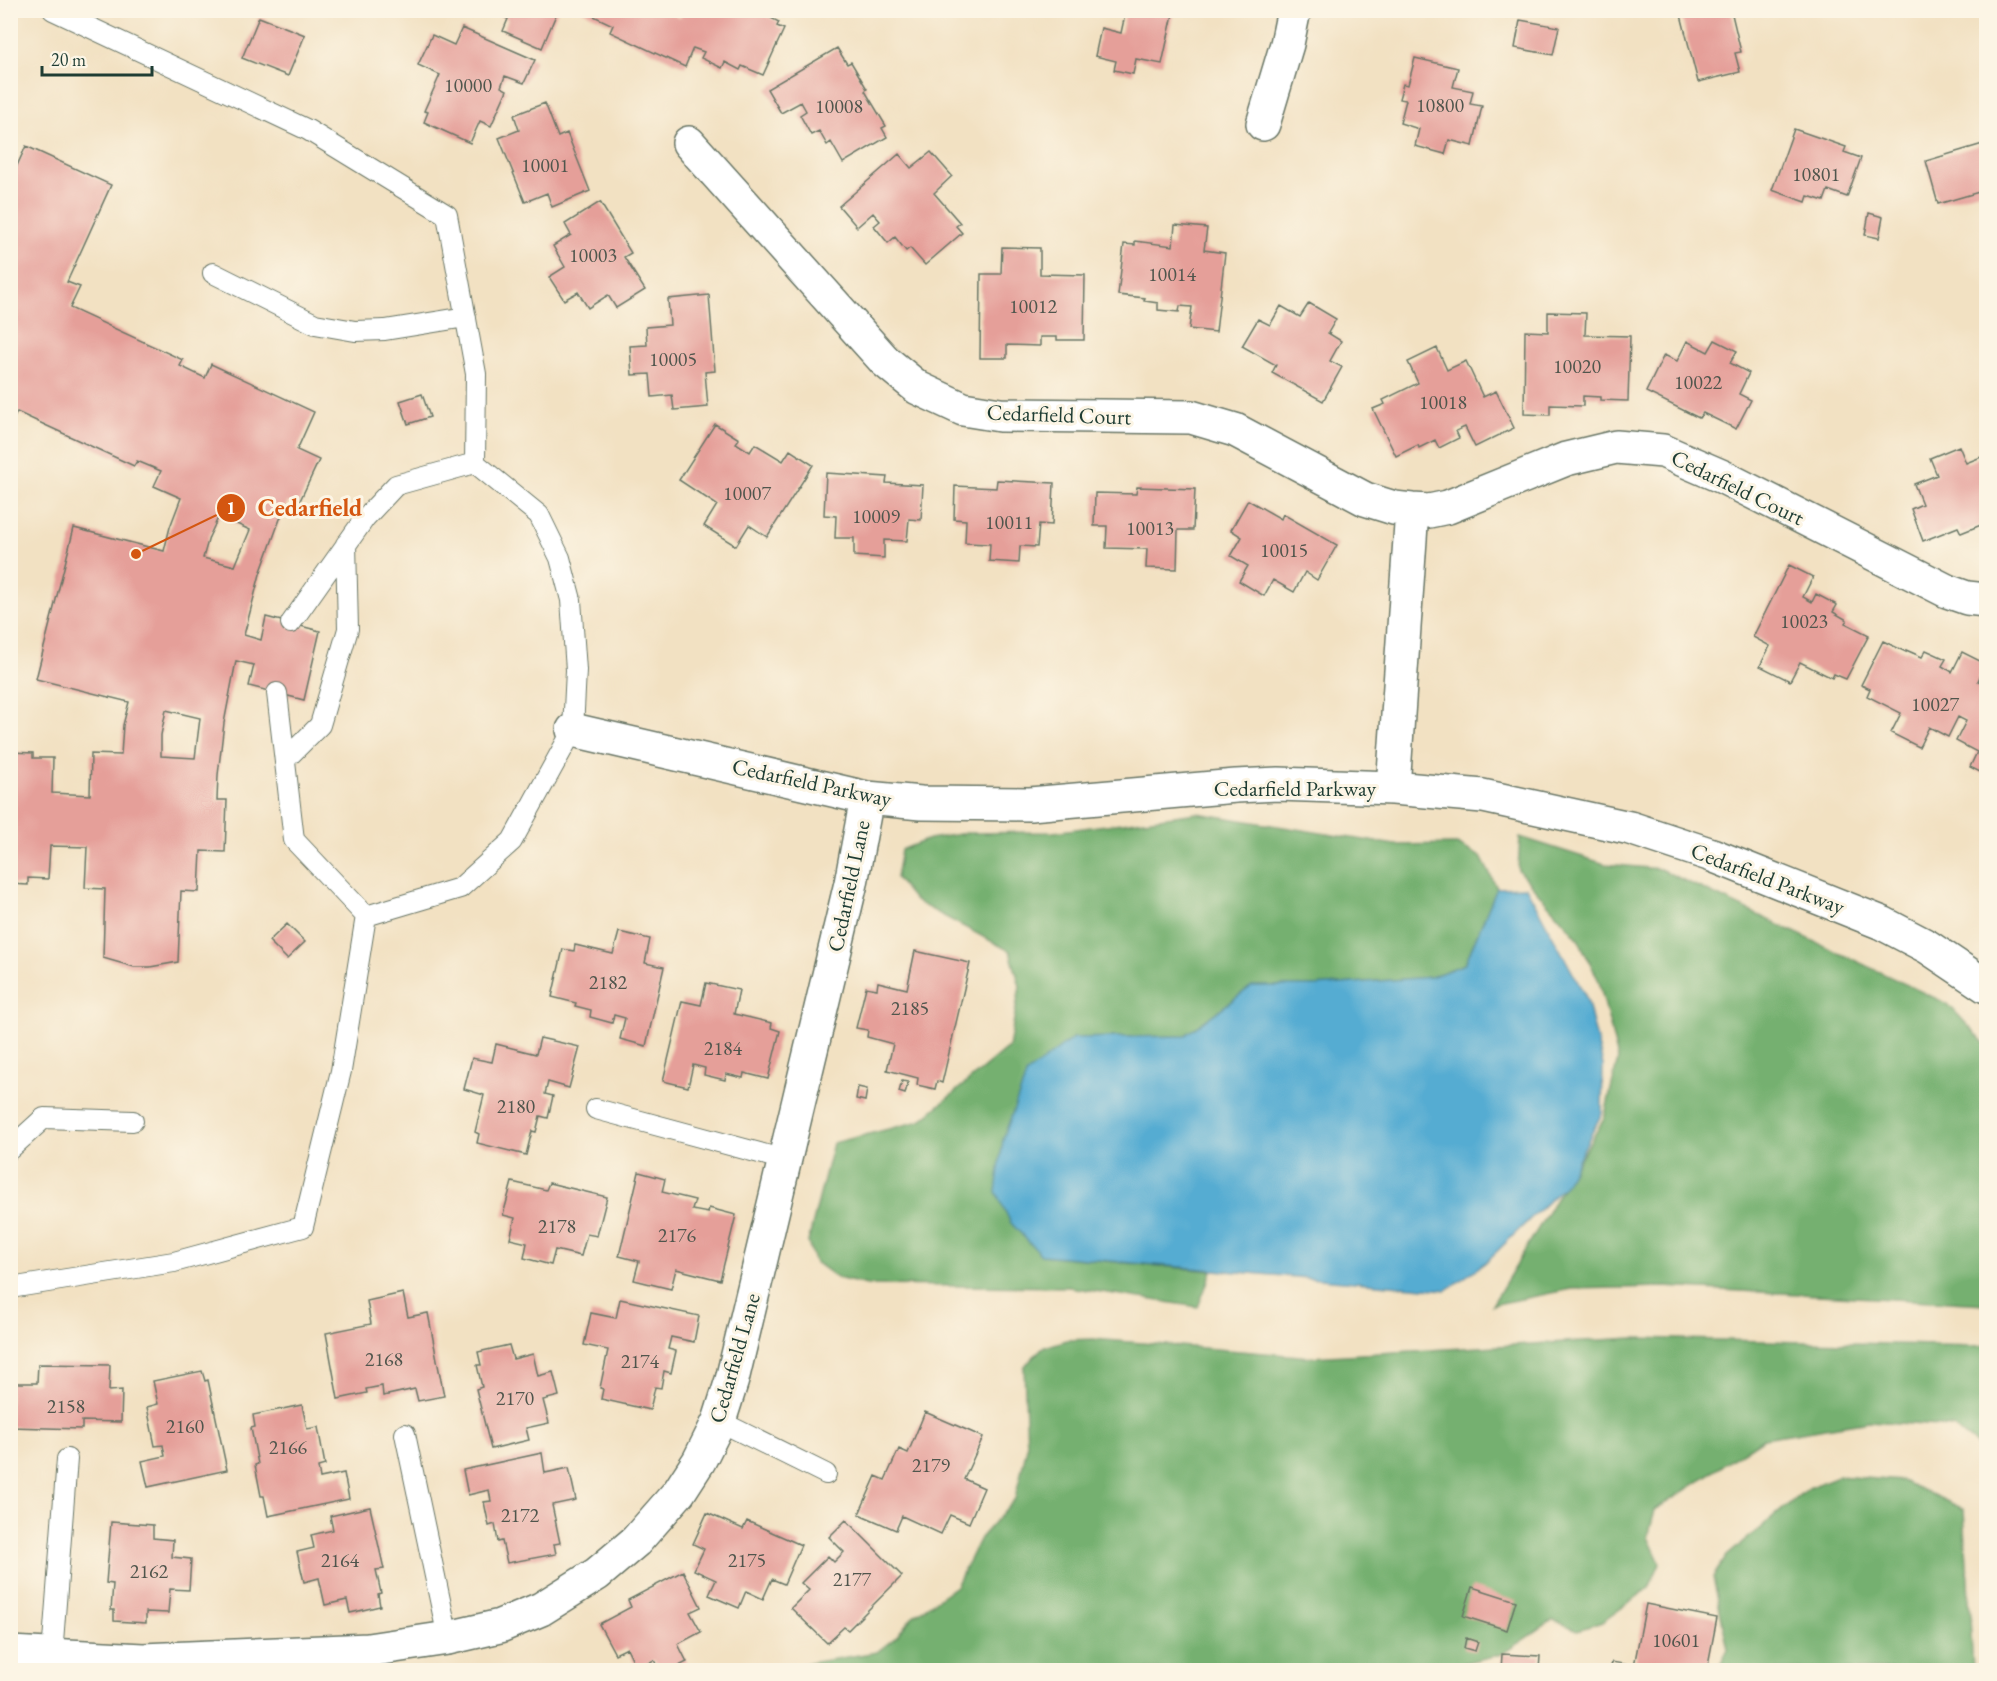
<svg xmlns="http://www.w3.org/2000/svg" width="1997" height="1681" font-family="'EB Garamond',serif">
<style>
.forest{fill:#74b06f;stroke:#4a7652;stroke-width:1.5}
.water{fill:#55acd2;stroke:#3a7483;stroke-width:1.5}
.building{fill:#e59f99;fill-rule:evenodd}
.lines{fill:none;stroke-linecap:round;stroke-linejoin:round}
.lane-casing{stroke:#697666;stroke-width:22}
.street-casing{stroke:#697666;stroke-width:36}
.lane{stroke:#fff;stroke-width:20}
.street{stroke:#fff;stroke-width:33}
.labels{text-anchor:middle;stroke-width:6;stroke-linejoin:round;paint-order:stroke}
.number-label{font-size:20px;fill:#50564d}
.street-label{font-size:22px;fill:#1f3d34;stroke:#fcf5e5}
.leader{fill:none;stroke:#d45610;stroke-width:2}
.callout-dot{fill:#d45610;stroke:#fcf5e5;stroke-width:2}
.mark-label{font-size:18px;text-anchor:middle;font-weight:bold;fill:#fff}
.callout-label{font-size:24px;text-anchor:middle;font-weight:bold;fill:#d45610;stroke:#fcf5e5;stroke-width:6;stroke-linejoin:round;paint-order:stroke}
</style>
<rect width="100%" height="100%" fill="#fcf5e5"/>
<filter id="ink" filterUnits="userSpaceOnUse"><feTurbulence type="fractalNoise" baseFrequency=".0167" numOctaves="2"/><feDisplacementMap in="SourceGraphic" scale="12" xChannelSelector="R" yChannelSelector="G"/><feConvolveMatrix kernelMatrix="1 2 1 2 8 2 1 2 1" color-interpolation-filters="sRGB"/></filter>
<filter id="wash" filterUnits="userSpaceOnUse"><feTurbulence type="fractalNoise" baseFrequency=".008" numOctaves="4" result="noise"/><feDisplacementMap in="SourceGraphic" scale="24" xChannelSelector="R" yChannelSelector="G"/><feGaussianBlur stdDeviation="1.35" result="paint"/><feColorMatrix in="noise" values="0 0 0 0 0 0 0 0 0 0 0 0 0 0 0 0 0 1.4 0 .05"/><feComposite in="paint" operator="in"/></filter>
<g filter="url(#wash)">
<rect width="100%" height="100%" fill="#f2e1c2"/>
<path class="forest" d="M1197,813L1395,845L1457,844L1481,857L1497,888L1465,964L1431,977L1315,986H1252L1184,1036L1073,1038L1041,1255L1212,1271L1198,1307L1069,1287L867,1285L837,1278L814,1261L808,1242L833,1143L920,1121L1009,1047L1020,986L1010,951L915,901L896,878L901,850L929,839L966,833L1053,832Z
M1520,837L1605,864L1660,869L1948,1004L1986,1045V1304L1664,1287L1571,1289L1492,1305L1604,1119L1618,1059L1599,981L1577,937L1518,870Z
M1634,1338L1979,1346L1986,1345V1462L1976,1444L1953,1427L1869,1421L1764,1438L1655,1510L1648,1537L1660,1563L1649,1588L1602,1622L1578,1630L1553,1620L1502,1654L1433,1670H768L877,1652L896,1637L912,1617L956,1586L980,1538L1015,1499L1027,1447L1024,1367L1042,1348L1067,1340L1093,1339L1312,1357Z
M1838,1476L1902,1481L1964,1509L1973,1670H1717L1728,1649L1713,1577L1727,1556L1808,1488Z"/>
<path class="water" d="M1526,887L1587,999L1603,1065L1602,1113L1565,1185L1486,1262L1447,1290L1041,1255L1011,1223L996,1192L1003,1139L1027,1073L1073,1038L1184,1036L1252,986H1315L1431,977L1465,964L1497,888Z"/>
<g id="blocks">
<path class="building" d="M489,10H558L542,48L503,31L508,19Z
M581,10H672L670,13L680,18L684,10H755L779,22L777,26L784,29L763,75L742,66L740,70L725,62L722,68L701,58L704,52L693,48L685,67L610,32L613,25Z
M1126,10H1174L1162,64L1136,59L1133,74L1114,70L1116,61L1095,56L1101,28L1121,33Z
M1686,10H1731L1741,52L1735,53L1740,72L1698,82L1681,15L1687,13Z
M259,17L305,35L288,76L242,58Z
M1520,20L1559,27L1553,55L1515,48Z
M462,28L535,60L524,83L505,76L501,87L507,90L491,126L480,121L470,143L424,122L428,112L424,111L440,75L418,65L432,35L454,45Z
M837,48L847,64L851,62L867,89L865,91L886,126L882,128L887,137L843,163L831,142L827,145L819,131L811,135L800,115L806,111L801,102L781,113L767,89Z
M1415,58L1458,68L1453,87L1473,91L1470,104L1482,106L1473,146L1449,140L1445,154L1415,146L1419,129L1400,123L1406,100L1399,99L1403,84L1408,85Z
M545,103L558,137L567,133L590,191L552,207L547,193L525,202L499,138L519,130L514,115Z
M1794,129L1846,147L1844,152L1861,158L1847,197L1828,190L1824,201L1808,196L1806,202L1772,190Z
M1986,143V190L1938,204L1926,161Z
M26,146L111,185L67,282L80,287L70,308L183,360L180,366L205,378L211,364L314,412L297,450L319,460L297,507L288,502L280,519L260,574L244,635L261,640L266,617L320,631L304,700L249,686L254,665L236,661L224,723L218,775L217,800H227L225,852L201,851L199,892L181,891L178,962L150,967H134L103,958L105,889L85,888L87,847L50,846L48,879L28,878V885L10,884V752L33,753V758H53L52,793L90,795L91,754L121,755L123,725L129,702L36,679L74,528L164,551L170,527L181,498L154,486L161,471L137,461L134,466L17,412L10,426V181ZM219,516L250,530L235,566L203,558L209,537ZM166,710L200,718L195,758L161,756V735Z
M931,152L952,176L934,193L960,223L956,226L962,233L925,265L910,248L906,251L895,237L888,243L874,226L880,221L873,213L857,227L839,206L899,154L911,168Z
M600,202L631,253L624,257L645,290L616,308L608,295L588,308L578,292L564,300L549,277L565,267L553,246L571,235L565,224Z
M1869,213L1883,217L1879,238L1865,235Z
M1175,225L1207,228L1204,250L1225,253L1216,332L1189,329L1192,307L1180,306L1179,312L1158,310V303L1144,301L1145,298L1118,295L1124,244L1135,245V241L1173,246Z
M1002,247L1040,248V274L1085,275L1084,340H1057V337H1040V346L1007,345V358H980L981,274H1001Z
M709,295L715,371L705,372L708,407L674,410L672,395L652,397L650,374L632,375L630,346L647,345L646,327L670,325L668,299Z
M1309,303L1336,319L1328,333L1341,341L1330,361L1342,367L1323,401L1272,373L1276,365L1242,346L1258,319L1270,325L1281,306L1300,317Z
M1548,312L1586,313L1585,335L1630,336L1628,401L1600,400V397L1583,396V406L1550,405V415L1524,414L1525,331L1548,332Z
M1715,340L1737,351L1730,363L1749,373L1739,394L1751,400L1736,429L1703,413L1699,418L1646,392L1664,355L1677,361L1687,341L1708,352Z
M1437,348L1447,370L1466,361L1483,397L1496,391L1514,428L1475,447L1465,427L1456,431L1459,438L1439,448L1435,440L1419,448L1418,445L1396,456L1373,409L1385,404L1383,400L1418,383L1408,362Z
M422,394L430,417L408,424L400,401Z
M715,424L739,439L736,443L750,452L755,444L783,461L790,450L813,465L767,537L749,525L736,546L704,526L717,505L679,480Z
M1959,446L1966,463L1981,457L1986,470V523L1961,533L1958,527L1923,541L1911,509L1922,504L1914,484L1937,475L1930,458Z
M826,473L887,477L886,483L923,485L921,520L909,519L907,541L884,540V558L854,556V538H835L836,516L824,515Z
M997,480L1054,483L1052,525L1039,524L1037,547L1020,546L1019,563L989,561L990,544L965,543L966,520L954,519L955,486L996,488Z
M1137,487L1195,489L1193,530H1178L1177,569L1146,568L1147,549L1106,548L1107,526H1094L1095,493L1136,494Z
M1248,500L1281,519L1283,514L1337,545L1317,580L1305,572L1294,592L1273,580L1264,596L1239,581L1248,566L1231,556L1242,537L1231,530Z
M1789,565L1813,577L1803,597L1812,602L1816,594L1837,605L1833,612L1847,620L1845,623L1869,635L1846,679L1834,674L1832,678L1800,662L1790,681L1760,666L1770,646L1753,637Z
M1883,641L1906,652V650L1922,657L1926,650L1946,659L1942,666L1952,672L1962,652L1986,664L1978,681L1986,685V775L1970,767L1977,752L1956,741L1966,721L1958,717L1948,737L1929,727L1919,747L1891,733L1901,713L1867,696L1870,689L1861,685Z
M287,924L305,942L287,959L269,941Z
M619,932L650,939L645,963L664,967L646,1046L620,1039L625,1018L614,1015L612,1023L590,1017L591,1010L575,1006L576,1003L552,997L563,949L574,951L575,945L613,954Z
M915,951L970,963L942,1083L937,1081L935,1089L917,1085L918,1078L887,1070L893,1044L867,1037L868,1030L856,1028L866,987L877,989L878,982L907,989Z
M706,983L739,990L734,1014L772,1023L771,1028L780,1031L768,1079L744,1073L743,1078L726,1074L725,1080L704,1075L705,1068L693,1065L688,1087L663,1081L682,1001L701,1005Z
M540,1038L580,1047L569,1088L548,1082L545,1094L553,1096L548,1118L540,1116L536,1132L532,1131L526,1155L477,1143L479,1134L475,1132L484,1095L464,1089L472,1058L492,1062L496,1044L536,1054Z
M902,1081L908,1082L905,1094L899,1092Z
M858,1087L867,1089L865,1101L856,1099Z
M639,1172L665,1179L662,1192L695,1200L692,1210L708,1213L709,1208L736,1215L720,1280L676,1269L671,1289L634,1280L639,1261L619,1256Z
M512,1182L546,1190L549,1183L607,1197L597,1236L587,1234L581,1256L555,1250L551,1265L524,1258L527,1243L510,1239L515,1218L503,1215Z
M403,1293L408,1317L428,1313L444,1396L418,1401L415,1389L383,1396L382,1386L366,1389L367,1393L338,1399L326,1333L371,1324L367,1301Z
M620,1299L699,1316L694,1342L671,1337L668,1349L676,1351L671,1373L664,1371L661,1388L655,1387L650,1410L601,1399L603,1389L600,1388L608,1350L584,1345L591,1313L616,1318Z
M509,1345L513,1359L533,1354L538,1376L553,1372L559,1396L543,1400L549,1423L526,1428L529,1440L491,1449L476,1389L482,1387L477,1365H481L478,1352Z
M38,1364L110,1365L109,1391L122,1390L121,1422L82,1421V1429L10,1427V1383H37Z
M202,1371L205,1381L208,1380L227,1470L148,1487L142,1461L165,1456L163,1445L155,1446L147,1407L158,1404L153,1381Z
M302,1405L307,1429L318,1427L325,1465L318,1467L320,1478L344,1473L349,1499L268,1516L264,1496H261L255,1465L258,1464L251,1428L255,1427L253,1415Z
M925,1412L983,1437L964,1479L984,1488L969,1523L950,1515L941,1534L902,1516L896,1530L859,1514L876,1476L885,1480L899,1449L908,1453Z
M542,1453L545,1473L569,1468L576,1500L552,1505L560,1543L554,1544L556,1554L507,1563L502,1541L498,1542L495,1524L489,1526L484,1502L491,1501L489,1490L468,1495L463,1470Z
M370,1507L384,1569L376,1570L381,1593L378,1594L380,1606L350,1613L347,1600L325,1605L319,1578L304,1582L297,1552L314,1548L311,1535L333,1530L330,1516Z
M707,1513L743,1529L747,1521L801,1545L784,1584L772,1579L763,1599L746,1591L739,1608L709,1595L716,1580L694,1570L704,1549L693,1544Z
M846,1520L902,1576L848,1630L844,1627L827,1643L791,1608L809,1590L801,1583L828,1556L834,1562L844,1552L829,1537Z
M111,1522L153,1525V1538L173,1540L172,1557L191,1559L189,1590L170,1589L168,1613L146,1612V1623L114,1621V1610H111L113,1584L106,1583Z
M683,1571L701,1607L690,1612L701,1632L678,1644L687,1662L671,1670H659L654,1660L637,1669L627,1648L615,1654L599,1624L631,1607L628,1600Z
M1472,1587L1516,1601L1507,1630L1463,1616Z
M1646,1604L1717,1618L1707,1670H1610L1612,1662L1634,1666Z
M1466,1638L1478,1642L1475,1651L1464,1648Z
M1502,1654L1540,1656L1539,1670H1501Z"/>
</g>
</g>
<g filter="url(#ink)">
<use href="#blocks" fill-opacity="0" stroke="#697666" stroke-width="1.5"/>
<g class="lines">
<defs>
<path id="lane" d="M53,10L308,130L447,215L476,374L475,463
M213,273L315,324L355,331L385,330L466,317
M291,623L365,518L396,485L475,463
M277,693L294,840L366,916
M285,760L320,725L348,629L346,544
M366,916L460,888L512,841L573,730L576,670L571,600L560,558L539,515L475,463
M596,1109L785,1160
M10,1149L44,1118L133,1121
M10,1288L174,1262L303,1227L341,1071L366,916
M719,1421L826,1474
M405,1434L448,1638
M52,1655L67,1459"/>
<path id="street" d="M1263,124L1287,44L1294,10
M689,143L885,361L918,388L963,409L1000,415L1191,417L1235,430L1365,499L1394,508L1412,510L1429,511L1448,507L1566,459L1616,447L1663,451L1723,477L1947,591L1967,598L1986,600
M573,730L867,798L921,803L1030,804L1236,786L1278,784L1393,788L1483,796L1630,828L1712,855L1882,923L1928,947L1986,986
M1393,788L1412,510
M10,1653L143,1660L368,1650L448,1638L500,1626L541,1609L597,1574L636,1541L679,1492L699,1461L719,1421L732,1380L851,883L867,798"/>
</defs>
<use href="#lane" class="lane-casing"/>
<use href="#street" class="street-casing"/>
<use href="#lane" class="lane"/>
<use href="#street" class="street"/>
</g>
</g>
<g class="labels">
<g class="number-label">
<text x="468" y="92">10000</text>
<text x="1440" y="112">10800</text>
<text x="839" y="113">10008</text>
<text x="545" y="172">10001</text>
<text x="1816" y="181">10801</text>
<text x="593" y="262">10003</text>
<text x="1172" y="281">10014</text>
<text x="1033" y="313">10012</text>
<text x="673" y="366">10005</text>
<text x="1577" y="373">10020</text>
<text x="1698" y="389">10022</text>
<text x="1443" y="409">10018</text>
<text x="747" y="500">10007</text>
<text x="876" y="523">10009</text>
<text x="1009" y="529">10011</text>
<text x="1150" y="535">10013</text>
<text x="1284" y="557">10015</text>
<text x="1804" y="628">10023</text>
<text x="1935" y="711">10027</text>
<text x="608" y="989">2182</text>
<text x="910" y="1015">2185</text>
<text x="723" y="1055">2184</text>
<text x="516" y="1113">2180</text>
<text x="557" y="1233">2178</text>
<text x="677" y="1242">2176</text>
<text x="384" y="1366">2168</text>
<text x="640" y="1368">2174</text>
<text x="515" y="1405">2170</text>
<text x="66" y="1413">2158</text>
<text x="185" y="1433">2160</text>
<text x="288" y="1454">2166</text>
<text x="931" y="1472">2179</text>
<text x="520" y="1522">2172</text>
<text x="340" y="1567">2164</text>
<text x="747" y="1567">2175</text>
<text x="149" y="1578">2162</text>
<text x="852" y="1586">2177</text>
<text x="1676" y="1647">10601</text>
</g>
<g class="street-label">
<text transform="translate(1059 414) rotate(2)" y="8">Cedarfield Court</text>
<text transform="translate(1738 487) rotate(26)" y="8">Cedarfield Court</text>
<text transform="translate(812 782) rotate(12)" y="8">Cedarfield Parkway</text>
<text x="1295" y="796">Cedarfield Parkway</text>
<text transform="translate(1768 878) rotate(21)" y="8">Cedarfield Parkway</text>
<text transform="translate(848 886) rotate(-78)" y="8">Cedarfield Lane</text>
<text transform="translate(734 1358) rotate(-74)" y="8">Cedarfield Lane</text>
</g>
</g>
<path class="leader" d="M136 554L231 508"/>
<g class="callout-dot">
<circle cx="136" cy="554" r="6"/>
<circle cx="231" cy="508" r="15"/>
</g>
<g class="mark-label">
<text x="231" y="514">1</text>
</g>
<g class="callout-label">
<text x="310" y="516">Cedarfield</text>
</g>
<rect width="1997" height="1681" fill="none" stroke="#fcf5e5" stroke-width="36"/>
<path d="M42 66v9h110v-9" fill="none" stroke="#1f3d34" stroke-width="3"/>
<text x="51" y="66" font-size="18" fill="#1f3d34" stroke="#fcf5e5" stroke-width="4.5" paint-order="stroke">20 m</text>
</svg>
